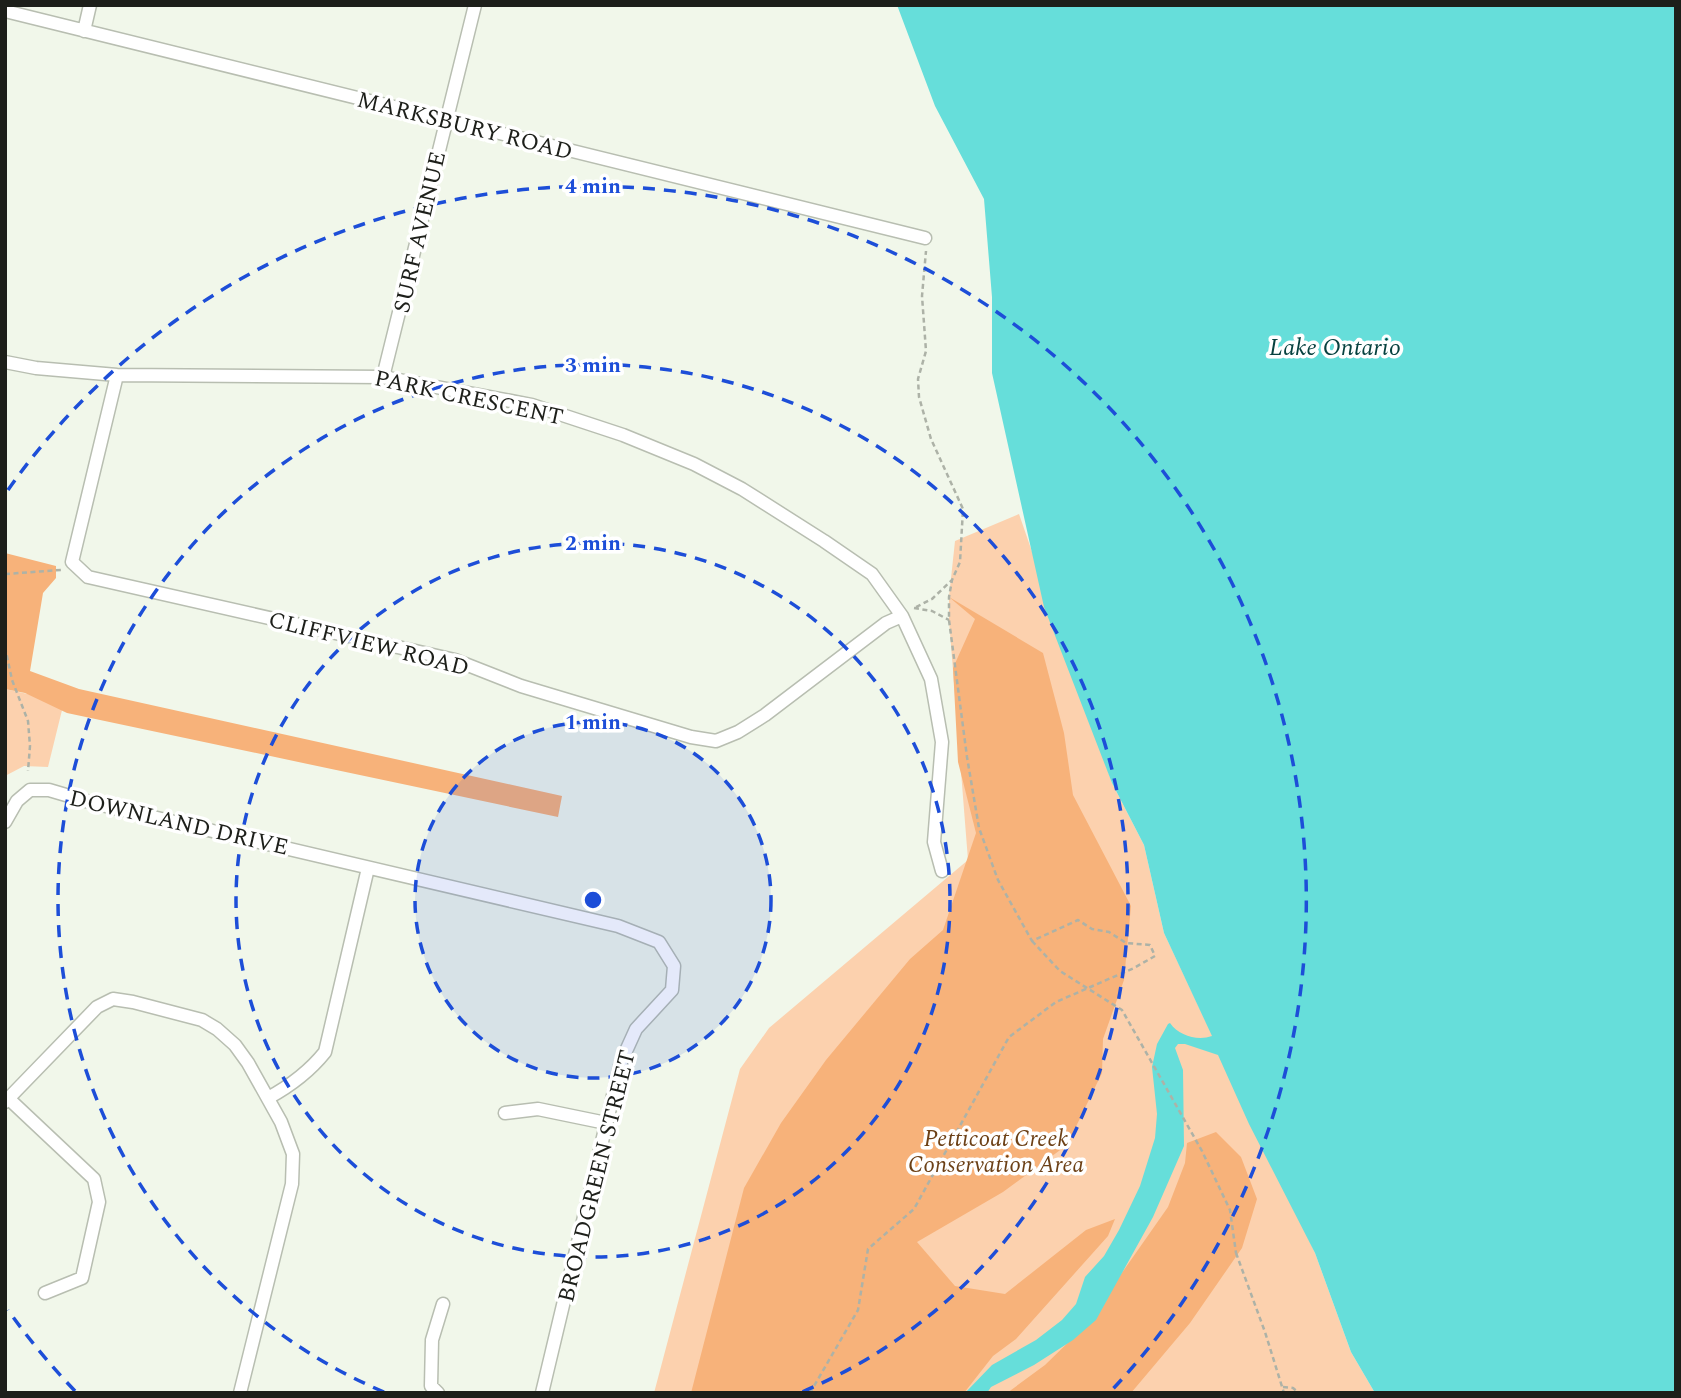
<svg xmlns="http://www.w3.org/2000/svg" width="1681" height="1398" font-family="Spectral,serif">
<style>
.green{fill:#fcd1ae}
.forest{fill:#f7b27a}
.water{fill:#66deda}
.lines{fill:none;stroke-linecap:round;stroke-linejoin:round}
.minor-casing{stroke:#b8beb1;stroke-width:15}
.path{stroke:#adb2a7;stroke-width:2.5;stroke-dasharray:5 3.5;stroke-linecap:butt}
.minor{stroke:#fff;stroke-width:12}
.path-bridge{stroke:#adb2a7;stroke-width:2.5;stroke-dasharray:5 3.5;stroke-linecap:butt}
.ring{fill:none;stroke:#1d4ed8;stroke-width:3.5;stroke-dasharray:12 9}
.labels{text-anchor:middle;stroke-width:7;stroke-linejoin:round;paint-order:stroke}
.street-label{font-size:23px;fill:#1d1f1a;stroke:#fff}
.park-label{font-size:23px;font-style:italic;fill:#6c4016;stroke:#fff}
.water-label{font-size:24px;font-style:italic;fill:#06413f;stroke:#fff}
.centre{fill:#1d4ed8;stroke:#fff;stroke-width:3.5}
.ring-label{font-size:21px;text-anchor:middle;font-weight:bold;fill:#1d4ed8;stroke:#fff;stroke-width:7;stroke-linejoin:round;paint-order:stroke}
</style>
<rect width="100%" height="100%" fill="#f1f7ea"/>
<path class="green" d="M1019,514L1112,783L1144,845L1164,933L1315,1253L1351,1352L1375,1393H654L740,1069L769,1028L968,860L949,620V597L955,541Z
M5,689L64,702L48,767L24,766L5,776Z"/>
<path class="forest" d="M5,553L56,566V578L43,593L30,671L79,689L562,796L558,817L67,713L25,693L5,689Z
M949,597L1043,653L1064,733L1073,795L1131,906L1124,980L1103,1039L1102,1073L1067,1145L1003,1192L917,1242L955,1286L1005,1294L1086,1230L1115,1219L1108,1236L1016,1339L993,1356L964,1393H691L744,1188L781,1123L826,1060L910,959L943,930L976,833L958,762L953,668L975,619Z
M1216,1132L1241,1157L1257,1199L1242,1248L1190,1323L1131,1393H1007L1045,1365L1084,1327L1168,1207L1185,1163L1187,1143Z"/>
<path class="water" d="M897,5H1676V1393H1375L1351,1352L1315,1253L1249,1124L1218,1055L1185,1044H1178L1175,1048L1183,1070L1184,1146L1153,1217L1096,1320L1073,1340L1034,1365L991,1387L987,1393H965L992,1365L1036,1340L1062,1320L1076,1304L1085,1277L1104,1256L1119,1230L1140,1186L1155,1138L1157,1114L1152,1067L1157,1044L1168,1024L1170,1023C1179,1036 1198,1041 1212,1036L1164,933L1144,845L1112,783L1044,607L992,373V297L984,199L935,106Z"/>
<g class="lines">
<defs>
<path id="minor" d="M5,11L925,238
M84,31L90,5
M5,362L36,368L117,375L383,377L532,405L623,435L694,464L742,489L824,541L872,574L902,616L931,679L942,742L934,842L942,871
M117,375L72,562L88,577L455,660L521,686L691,737L716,741L738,732L765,715L886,623L902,616
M383,377L475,5
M5,822L17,801L30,790H49L93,803L618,926L659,942L674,966L672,990L636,1029L621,1062L542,1393
M268,1098C290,1086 309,1072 325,1052L368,868
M9,1099L94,1179L99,1202L82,1278L45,1293
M5,1102L97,1007L113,999L133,1002L202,1020L217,1029L235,1045L248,1063L281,1122L293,1154L292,1184L240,1393
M505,1113L538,1109L606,1123
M438,1393L431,1386L432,1340L443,1304"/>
</defs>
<use href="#minor" class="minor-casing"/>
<path class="path" d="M5,574L61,570
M916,607L932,599L952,580
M914,608L932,611L949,620
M5,647L12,680L28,721L30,746L28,771
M1236,1253L1265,1332L1284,1393
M1283,1387L1293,1388L1299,1393
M810,1393L858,1310L868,1249L914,1209L1009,1037L1056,1002L1134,968L1155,956L1150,945L1126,943L1109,932L1092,929L1078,920L1032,941L998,880L979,828L967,757L949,620V597L952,580L960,562L963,509L931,439L919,397L918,379L926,351L922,296L926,251"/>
<use href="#minor" class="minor"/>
<path class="path-bridge" d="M1032,941L1060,971L1122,1010L1202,1151L1230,1210L1236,1253"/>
</g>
<circle cx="593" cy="900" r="178" fill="#1d4ed8" fill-opacity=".12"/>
<g class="ring">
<circle cx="593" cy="900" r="178"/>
<circle cx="593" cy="900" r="357"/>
<path d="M384 1392A535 535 0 1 1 802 1392"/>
<path d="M75 1391A714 714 0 0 1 8 1310M8 490A714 714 0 1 1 1111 1391"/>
</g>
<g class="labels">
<g class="street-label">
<text transform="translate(465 125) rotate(14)" y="8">MARKSBURY ROAD</text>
<text transform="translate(419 232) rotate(-77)" y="8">SURF AVENUE</text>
<text transform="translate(469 397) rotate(12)" y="8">PARK CRESCENT</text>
<text transform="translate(369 643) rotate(14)" y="8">CLIFFVIEW ROAD</text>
<text transform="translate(179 822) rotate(13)" y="8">DOWNLAND DRIVE</text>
<text transform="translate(596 1176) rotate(-76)" y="8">BROADGREEN STREET</text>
</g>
<g class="park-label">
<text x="996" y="1146">Petticoat Creek<tspan x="996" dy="26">Conservation Area</tspan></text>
</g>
<g class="water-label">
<text x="1335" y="355">Lake Ontario</text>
</g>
</g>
<circle cx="593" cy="900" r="10" class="centre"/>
<g class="ring-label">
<text x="593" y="193">4 min</text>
<text x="593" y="372">3 min</text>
<text x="593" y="550">2 min</text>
<text x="593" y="729">1 min</text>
</g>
<rect width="1681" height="1398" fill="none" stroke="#1d1f1a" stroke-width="14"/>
</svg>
